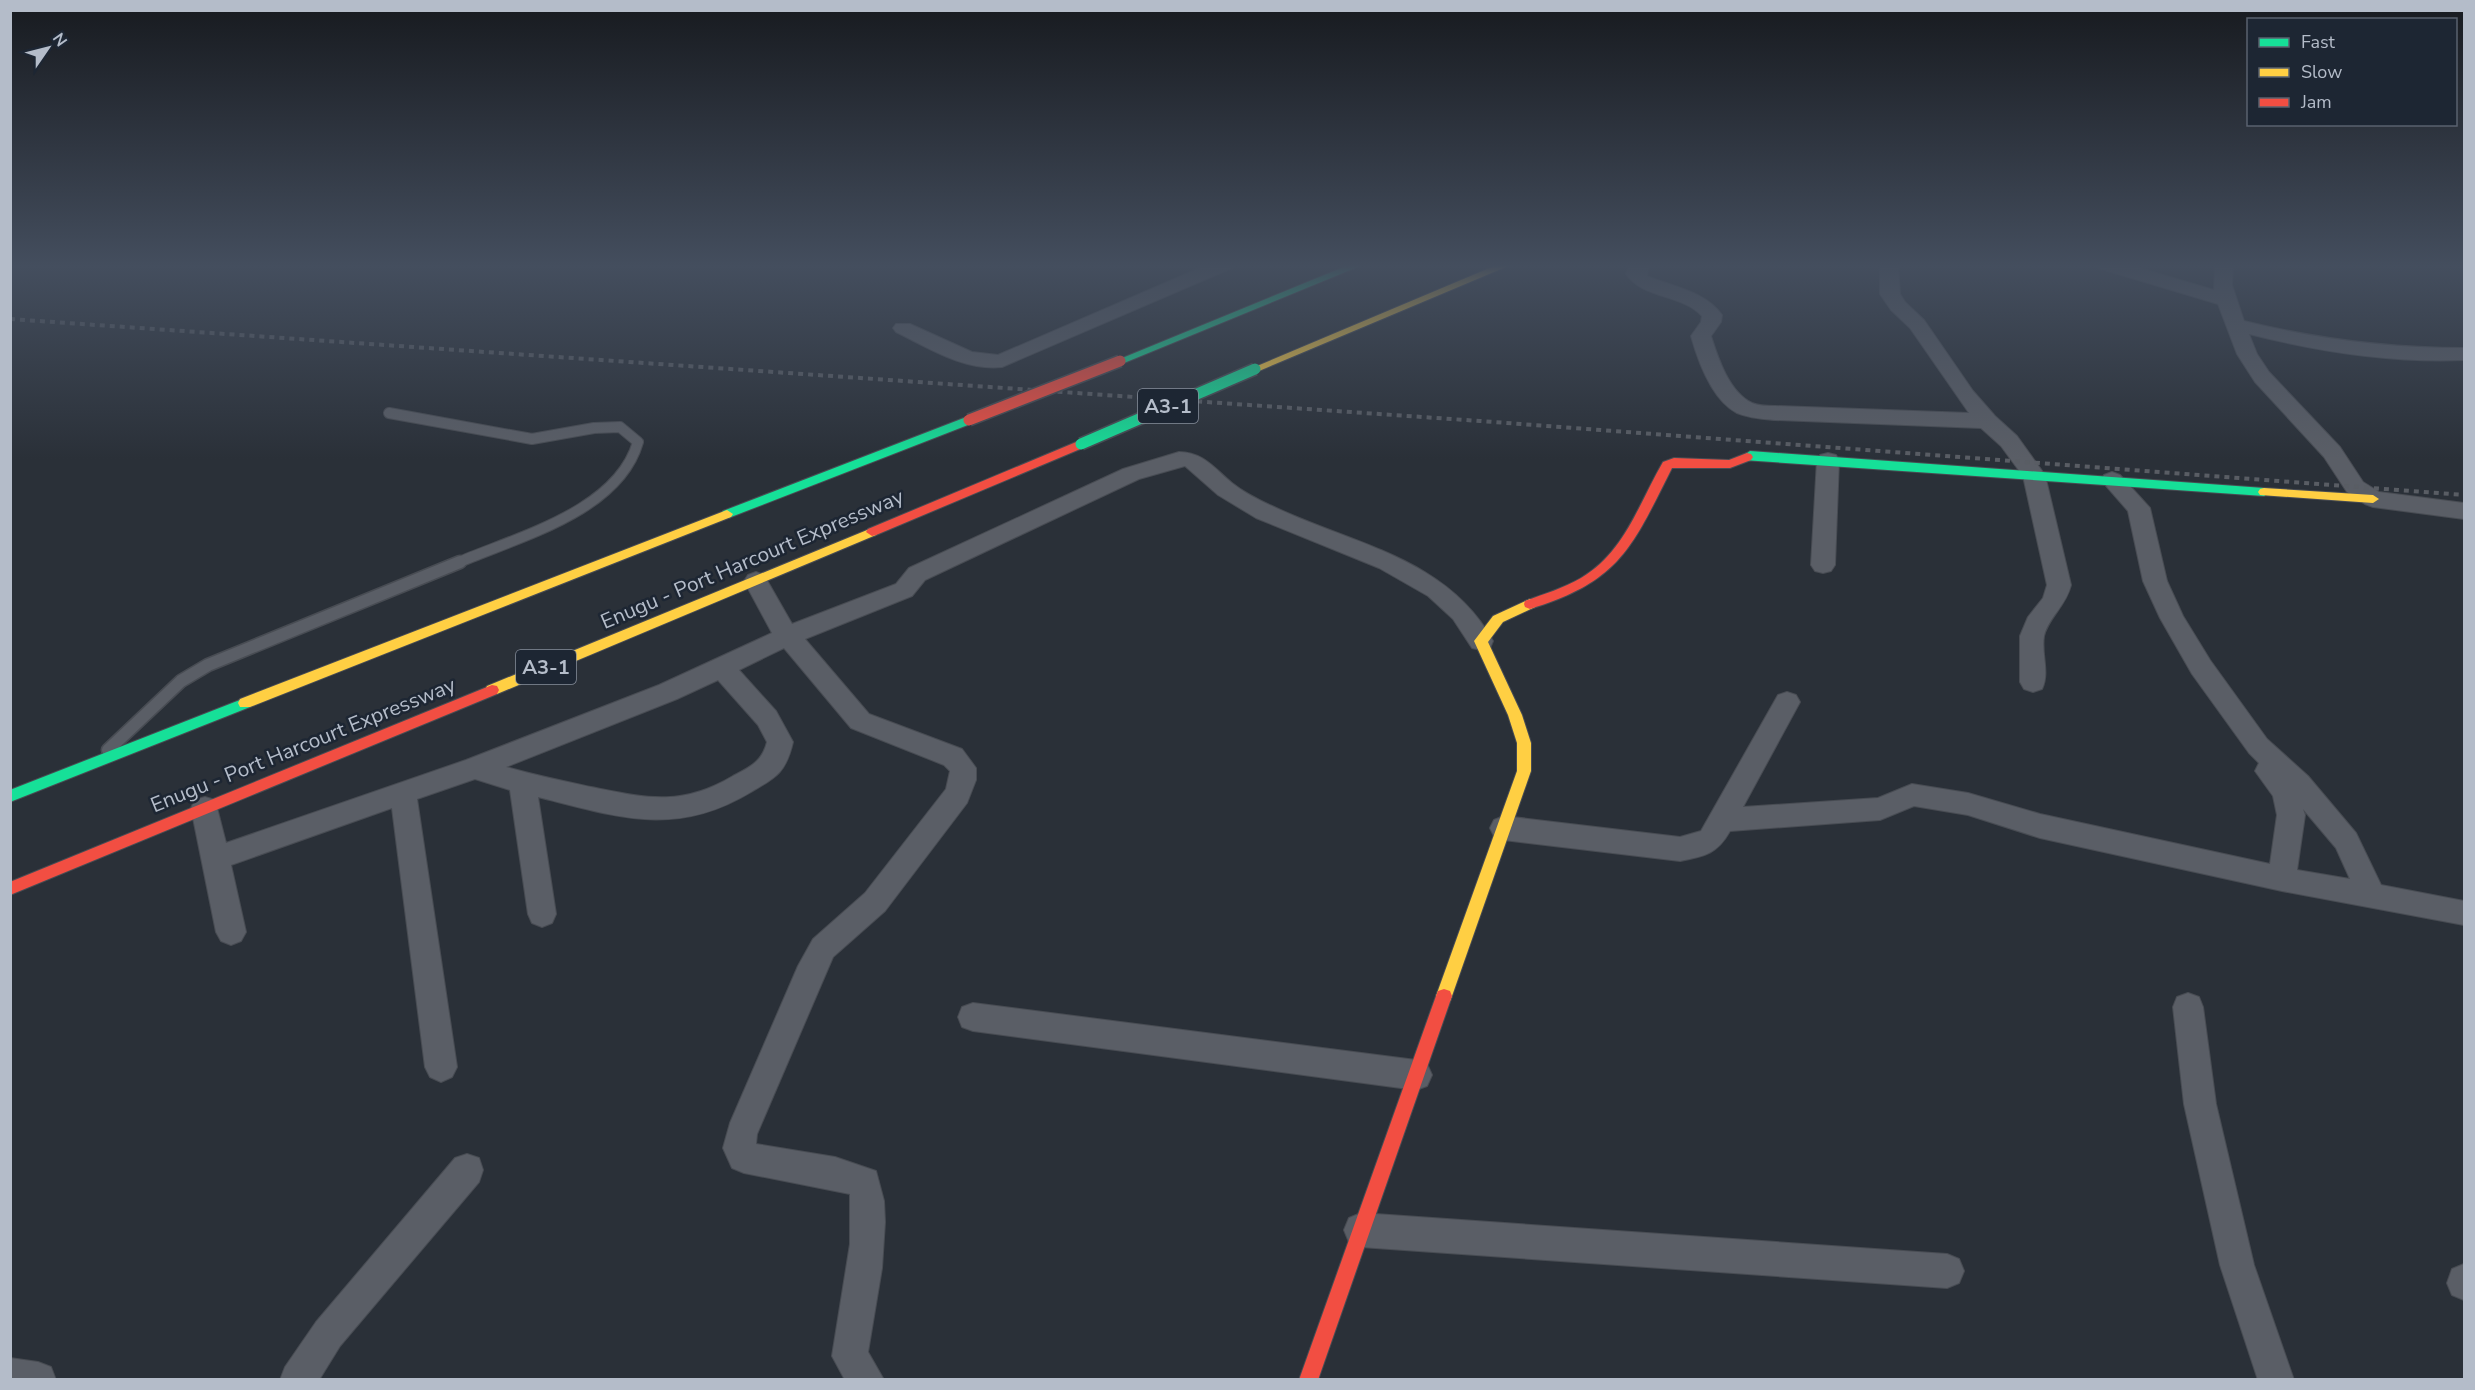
<svg xmlns="http://www.w3.org/2000/svg" width="2475" height="1390" font-family="'Nunito Sans',sans-serif">
<style>
.lines{fill:none;stroke-linecap:round;stroke-linejoin:round}
.lane-far1-casing{stroke:#484c53;stroke-width:12}
.lane-casing{stroke:#484c53;stroke-width:15}
.street-casing{stroke:#484c53;stroke-width:2}
.fast-casing{stroke:#484c53;stroke-width:2}
.slow-casing{stroke:#484c53;stroke-width:2}
.jam-casing{stroke:#484c53;stroke-width:2}
.lane-far1{stroke:#5a5e66;stroke-width:10}
.lane{stroke:#5a5e66;stroke-width:12}
.street{fill:#5a5e66;fill-rule:evenodd}
.fast{fill:#16e098;fill-rule:evenodd}
.slow{fill:#ffcf43;fill-rule:evenodd}
.jam{fill:#f24e42;fill-rule:evenodd}
.rail{stroke:#595d64;stroke-width:4;stroke-dasharray:5 5;stroke-linecap:butt}
.fast-bridge-casing{stroke:#474c53;stroke-width:14;stroke-linecap:butt}
.jam-bridge-casing{stroke:#474c53;stroke-width:14;stroke-linecap:butt}
.fast-bridge{stroke:#16e098;stroke-width:11}
.jam-bridge{stroke:#f24e42;stroke-width:11}
.labels{text-anchor:middle;stroke-width:5;stroke-linejoin:round;paint-order:stroke}
.shield{fill:#1d2633;stroke:#878f9c;stroke-width:1.5}
.shield-label{font-size:20px;font-weight:bold;fill:#b4bcc9}
.street-label{font-size:21px;fill:#b4bcc9;stroke:#1d2633}
</style>
<rect width="100%" height="100%" fill="#2a3038"/>
<g class="lines">
<defs>
<path id="lane-far1" d="M389,413L532,439L594,428L620,427L638,442C618,512 517,537 457,563"/>
<path id="lane" d="M108,750L181,681L208,665L460,562"/>
<path id="street" d="M1209,264H1234L1232,268L1002,367C964,371 929,348 896,332L893,328L896,324H910L972,352L998,355Z
M1630,264H1649L1647,276C1673,287 1705,291 1722,315L1721,322L1711,336C1718,358 1729,392 1752,403C1759,406 1768,406 1775,406L1969,413L1910,328L1891,310L1880,294V264H1898L1900,294L1905,302L1924,320L1973,391L1995,416L2017,436L2045,475L2071,585C2066,606 2048,618 2044,636C2041,654 2050,673 2042,689L2033,692L2024,689L2020,682V636L2028,617L2043,598L2047,585L2023,476L2001,446L1981,428L1775,420C1763,419 1749,418 1737,413C1712,400 1698,361 1691,336L1701,322L1702,316C1682,294 1643,299 1626,274Z
M2096,264H2126L2214,290L2215,264H2233L2232,285L2244,321C2317,339 2389,348 2464,348V360C2391,363 2320,352 2249,334L2257,354L2269,372L2340,447L2363,482L2379,492L2464,503V519L2373,507L2365,504L2347,492L2324,457L2255,382L2237,354L2218,304L2098,268Z
M1179,452C1203,452 1215,469 1232,483C1243,492 1259,500 1272,506C1351,544 1447,557 1493,641L1490,648L1481,650L1472,648L1453,619L1428,596L1379,568L1256,518L1218,495L1185,466L1139,479L925,580L912,596L805,639L869,714L962,749L976,768V780L967,803L885,911L833,957L757,1134L756,1144L835,1157L876,1171L884,1201L885,1222L882,1268L868,1352L884,1380H845L832,1356L850,1244V1194L744,1173L732,1168L723,1148L730,1123L798,966L813,939L865,893L946,789L950,771L944,765L851,728L784,648L739,670L776,711L793,742C786,772 777,777 751,792C675,838 618,817 538,797L556,914L552,923L542,927L532,923L528,914L510,790L475,779L417,799L457,1067L452,1077L441,1082L430,1077L425,1067L392,808L231,865L246,932L241,941L231,945L221,941L216,932L191,808L195,800L205,797L215,800L226,843L466,760L659,685L772,633L744,581L748,575L756,572L764,575L792,624L896,584L909,568L1123,469ZM718,680L758,725L767,742C762,762 750,767 733,776C681,807 646,798 591,787C563,781 534,775 506,767L677,699Z
M1828,453L1836,455L1839,460L1835,565L1831,571L1823,573L1815,571L1811,565L1817,460L1820,455Z
M2112,472L2120,475L2150,508L2167,581L2183,616L2210,660L2267,739L2308,776L2356,833L2381,885L2464,901V925L2282,891L2040,838L1968,815L1914,806L1880,820L1730,831C1717,854 1705,856 1680,861L1504,840L1494,836L1490,828L1494,820L1504,816L1680,837L1701,831L1778,695L1787,692L1796,695L1800,702L1743,807L1878,798L1912,784L1968,793L2040,814L2270,864L2277,815L2273,796L2255,771L2259,763L2249,753L2192,674L2160,618L2143,581L2128,511L2101,480L2104,475ZM2303,809L2336,848L2350,879L2297,870L2305,815Z
M2188,993L2199,997L2203,1007L2216,1104L2254,1265L2294,1380H2258L2220,1265L2184,1104L2173,1007L2177,997Z
M973,1003L1416,1060L1427,1064L1432,1075L1427,1086L1416,1090L973,1031L962,1027L958,1017L962,1007Z
M467,1154L479,1158L483,1170L479,1182L340,1346L319,1380H280L285,1367L316,1322L455,1158Z
M1361,1213L1947,1254L1959,1259L1964,1271L1959,1283L1947,1288L1361,1247L1349,1242L1344,1230L1349,1218Z
M2464,1264V1300L2452,1295L2447,1283L2452,1269Z
M10,1358L38,1362L51,1367L56,1380H10Z"/>
<path id="fast" d="M1351,264H1365L1124,363H1116L1115,361Z
M969,416L975,420L973,423L731,517L727,518L721,514L723,511Z
M1750,451L2264,488L2270,492L2264,496L1743,460L1741,457Z
M245,698L250,699L252,703L250,707L10,802V790Z"/>
<path id="slow" d="M1499,264H1513L1259,371H1251L1250,369Z
M2264,488L2373,495L2379,499L2373,503L2260,495L2258,492L2260,489Z
M727,510L733,514L731,517L250,707H240L238,703L240,699Z
M872,528L878,532L876,535L497,694H487L485,690L487,686Z
M1530,599L1535,601L1536,604L1535,607L1503,622L1488,642L1522,715L1531,743V771L1452,996L1450,1001L1444,1003L1438,1001L1436,996L1517,771V743L1508,715L1474,641L1493,616Z"/>
<path id="jam" d="M1081,440L1087,444L1085,447L876,535L872,536L866,532L868,529Z
M1747,453L1751,454L1753,457L1751,460L1730,468H1672C1632,547 1621,581 1530,609L1525,607L1524,604L1525,601C1544,594 1564,588 1581,578C1625,552 1639,503 1663,462L1674,458L1729,460Z
M492,685L497,686L499,690L497,694L10,895V882Z
M1444,989L1450,991L1452,996L1318,1380H1299L1436,996L1438,991Z"/>
</defs>
<use href="#lane-far1" class="lane-far1-casing"/>
<use href="#lane" class="lane-casing"/>
<use href="#street" class="street-casing"/>
<use href="#fast" class="fast-casing"/>
<use href="#slow" class="slow-casing"/>
<use href="#jam" class="jam-casing"/>
<use href="#lane-far1" class="lane-far1"/>
<use href="#lane" class="lane"/>
<use href="#street" class="street"/>
<use href="#fast" class="fast"/>
<use href="#slow" class="slow"/>
<use href="#jam" class="jam"/>
<path class="rail" d="M10,319L1480,421L2464,495"/>
<defs>
<path id="fast-bridge" d="M1081,444L1255,369"/>
<path id="jam-bridge" d="M969,420L1120,361"/>
</defs>
<use href="#fast-bridge" class="fast-bridge-casing"/>
<use href="#jam-bridge" class="jam-bridge-casing"/>
<use href="#fast-bridge" class="fast-bridge"/>
<use href="#jam-bridge" class="jam-bridge"/>
</g>
<linearGradient id="sky" x2="0" y2="1"><stop stop-color="#171a1f"/><stop offset="0.58" stop-color="#444e5e"/><stop offset="1" stop-color="#444e5e" stop-opacity="0"/></linearGradient>
<rect width="2475" height="459" fill="url(#sky)"/>
<g class="labels">
<g class="shield">
<rect x="1138" y="389" width="60" height="34" rx="4.5"/>
<rect x="516" y="650" width="60" height="34" rx="4.5"/>
</g>
<g class="shield-label">
<text x="1168" y="413">A3-1</text>
<text x="546" y="674">A3-1</text>
</g>
<g class="street-label">
<text transform="translate(752 559) rotate(-23)" y="7">Enugu - Port Harcourt Expressway</text>
<text transform="translate(303 745) rotate(-22)" y="7">Enugu - Port Harcourt Expressway</text>
</g>
</g>
<rect width="2475" height="1390" fill="none" stroke="#b4bcc9" stroke-width="24"/>
<rect x="2247" y="18" width="210" height="108" fill="#1d2633" stroke="#59626f" stroke-width="1.5"/>
<rect x="2259" y="38" width="30" height="9" fill="#16e098" stroke="#59626f" stroke-width="1.5"/>
<text x="2301" y="48" font-size="18" fill="#b4bcc9">Fast</text>
<rect x="2259" y="68" width="30" height="9" fill="#ffcf43" stroke="#59626f" stroke-width="1.5"/>
<text x="2301" y="78" font-size="18" fill="#b4bcc9">Slow</text>
<rect x="2259" y="98" width="30" height="9" fill="#f24e42" stroke="#59626f" stroke-width="1.5"/>
<text x="2301" y="108" font-size="18" fill="#b4bcc9">Jam</text>
<g transform="translate(48 48) rotate(55)" stroke="#1d2633" stroke-width="4.5" paint-order="stroke">
<path d="M0-4.5L10 22L0 15L-10 22Z" fill="#b4bcc9"/>
<text y="-9" font-size="16" font-weight="bold" text-anchor="middle" fill="#b4bcc9">N</text>
</g>
</svg>
